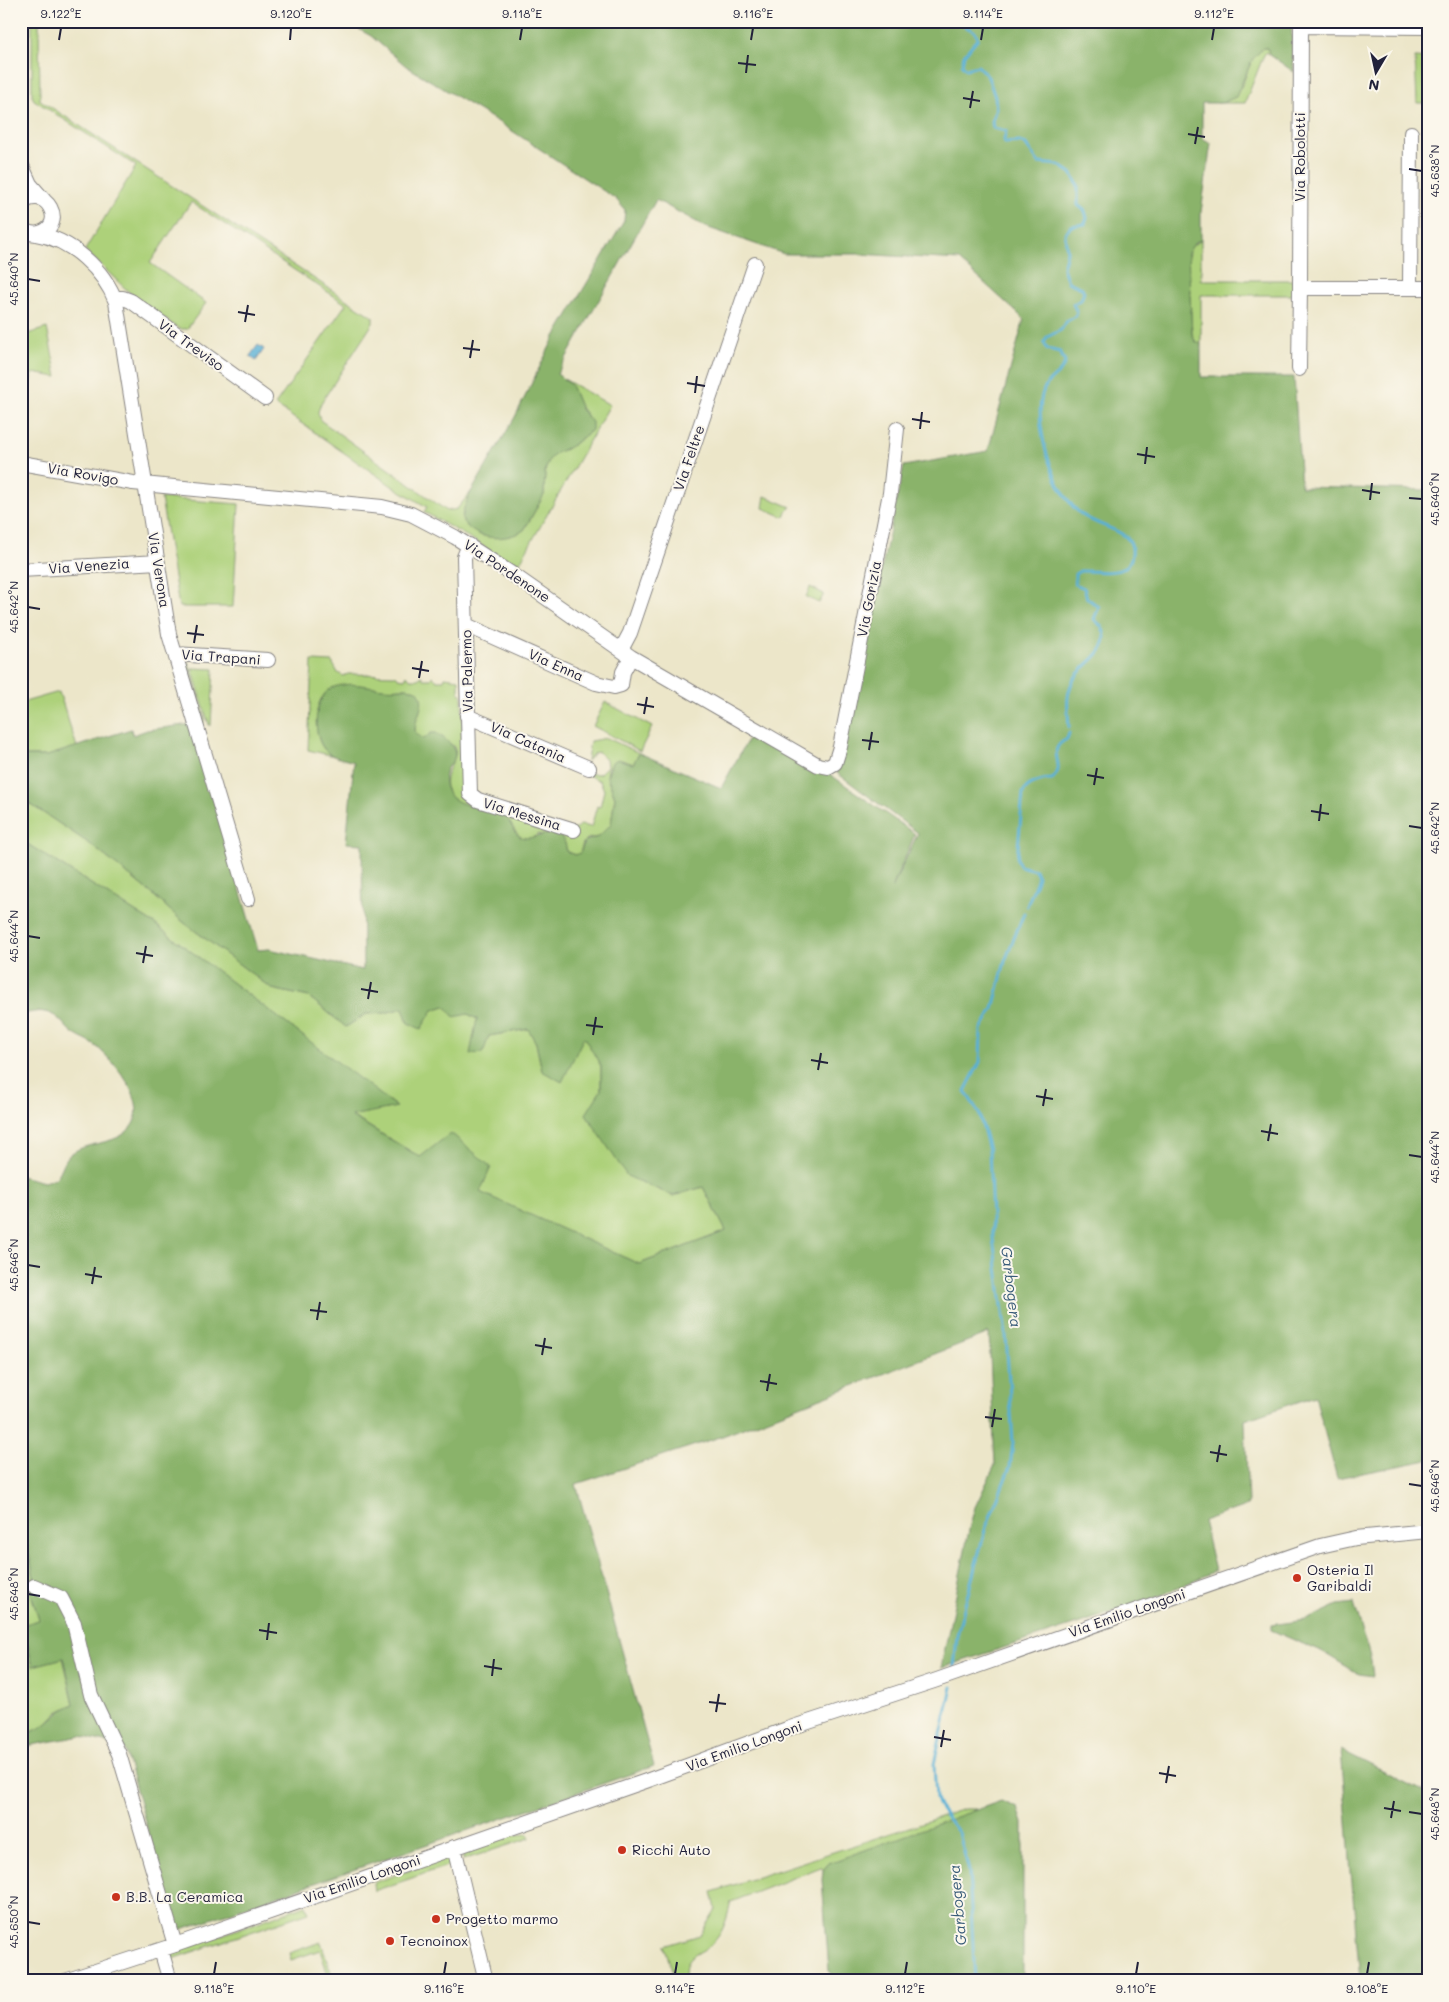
<svg xmlns="http://www.w3.org/2000/svg" width="1449" height="2002" font-family="Mali,sans-serif">
<style>
.green{fill:#add17a;stroke:#687a5a}
.forest{fill:#8ab36a;stroke:#566a52}
.water{fill:#59b0d5;stroke:#3e6988}
.lines{fill:none;stroke-linecap:round;stroke-linejoin:round}
.stream{stroke:#59b0d5;stroke-width:3}
.minor-casing{stroke:#878482;stroke-width:16}
.minor{stroke:#fff;stroke-width:14}
.ticks{fill:none;stroke:#22223b;stroke-width:2}
.poi-dot{fill:#c8321e;stroke:#fbf7ec;stroke-width:2}
.labels{text-anchor:middle;stroke-width:4;stroke-linejoin:round;paint-order:stroke}
.street-label{font-size:14px;fill:#22223b;stroke:#fbf7ec}
.poi-label{font-size:14px;fill:#22223b;stroke:#fbf7ec;text-anchor:start}
.water-label{font-size:15px;font-style:italic;fill:#385b79;stroke:#fbf7ec}
.neatline{fill:none;stroke:#22223b;stroke-width:2}
.ticks-label{font-size:12px;text-anchor:middle;fill:#22223b}
</style>
<rect width="100%" height="100%" fill="#fbf7ec"/>
<filter id="ink" filterUnits="userSpaceOnUse"><feTurbulence type="fractalNoise" baseFrequency=".02" numOctaves="2"/><feDisplacementMap in="SourceGraphic" scale="10" xChannelSelector="R" yChannelSelector="G"/><feConvolveMatrix kernelMatrix="1 2 1 2 8 2 1 2 1" color-interpolation-filters="sRGB"/></filter>
<filter id="wash" filterUnits="userSpaceOnUse"><feTurbulence type="fractalNoise" baseFrequency=".0096" numOctaves="4" result="noise"/><feDisplacementMap in="SourceGraphic" scale="20" xChannelSelector="R" yChannelSelector="G"/><feGaussianBlur stdDeviation="1.12" result="paint"/><feColorMatrix in="noise" values="0 0 0 0 0 0 0 0 0 0 0 0 0 0 0 0 0 1.4 0 .05"/><feComposite in="paint" operator="in"/></filter>
<g filter="url(#wash)">
<rect width="100%" height="100%" fill="#ece6c9"/>
<path class="green" d="M32,21H39L40,100L373,317V323L321,403L318,412L320,420L447,511L457,509L474,488L462,515L480,535L485,536H509L524,530L544,495L545,471L549,460L556,453L570,447L590,432L589,418L579,405L573,390L564,379L610,405L516,569L477,542L424,512L427,507L392,486L275,405L346,304L191,202L150,263L206,303L187,329H179L130,293L85,250L136,166L34,100L32,96Z
M1261,48H1267L1270,55L1266,52L1263,57L1245,103H1217C1248,101 1242,66 1261,48Z
M1415,58L1428,59V103H1417Z
M1201,240V280H1294V295H1201V344L1195,341L1192,334L1188,259L1190,247Z
M47,328L57,377L33,373L31,386L21,385V336Z
M765,496L791,507L786,511L784,517L763,508Z
M161,498L239,504L233,607H179Z
M810,587L824,594L819,603L806,597Z
M188,661L205,719L203,724L200,722L204,719L190,671L185,670L184,664Z
M312,661L332,662L338,673L343,676L348,674L396,675L398,678L405,679L407,675L410,679H418L422,676L423,679H431L432,676L436,680H444L445,677L459,679V693L462,694L464,801L571,832L580,825L591,827L597,806L600,807L604,790L600,781L584,773L599,774L607,766L606,759L598,752L594,753L587,761L590,741L607,738L639,753L634,764L618,759L608,768L607,778L615,797L611,824L598,837L587,839L583,843L580,853L575,855L567,852L565,843L539,834C517,849 516,826 504,817C489,806 457,812 448,793C438,773 463,756 453,746C449,742 444,740 441,736L424,739L416,734C411,718 427,715 417,690L412,689C403,687 394,689 385,689C350,686 312,677 317,728C318,741 322,751 334,756L308,750Z
M192,668L214,669L211,725H209Z
M59,692L77,747L47,756H21V703Z
M605,702L652,727L640,751L593,726Z
M21,798L90,844L151,893L182,921L272,989L309,997L346,1027L366,1014L385,1013L403,1008L433,1010L445,1006L468,1014L477,1019L489,1036L529,1029L536,1043L542,1071L584,1036L601,1066V1090L673,1196L703,1187L726,1231L639,1264L479,1192L350,1115L396,1107L156,925L21,840Z
M21,1519L35,1581L30,1590L39,1620L22,1626L33,1666L63,1658L74,1704L58,1712L40,1730L21,1734Z
M964,1809H976L966,1815L829,1863L823,1870L821,1867L731,1902C728,1914 725,1928 717,1938C702,1958 681,1950 686,1981H676L664,1946L700,1935L716,1909L712,1892Z
M528,1834L530,1838L463,1860V1855L468,1850L510,1835Z
M444,1858L451,1861L453,1864L374,1891L373,1883Z
M306,1905L309,1912L172,1959L173,1952Z
M321,1942L334,1981H330L320,1950L291,1960L289,1953Z"/>
<path class="forest" d="M332,21H1291L1294,72L1270,55L1267,48H1263L1252,60L1236,97L1222,103H1202V138L1211,143L1201,212V240L1195,242L1188,253L1192,334L1195,341L1201,344V377H1294L1301,487L1428,490V1460L1337,1478L1315,1396L1245,1420L1248,1505L1203,1521L1215,1571L1151,1600L941,1668L970,1525L975,1507L995,1465L989,1333L720,1437L576,1484L654,1766L176,1931L124,1747L81,1736L21,1747V1734C51,1729 49,1715 74,1704L64,1658L33,1666L22,1625L39,1620L30,1590L35,1581L21,1519V1176L44,1182L56,1178C63,1170 63,1159 72,1153C90,1140 120,1146 133,1124C148,1099 114,1062 97,1047C90,1041 81,1039 74,1034C65,1028 61,1018 51,1014C40,1009 32,1013 21,1014V840L156,925L397,1107L351,1116L420,1157L451,1133L491,1167L480,1192L639,1264L726,1231L703,1187L673,1196L627,1176L586,1114L601,1090V1066L584,1037L562,1082L542,1071L536,1043L528,1029L489,1036L483,1053L470,1054L477,1019L468,1014L454,1017L445,1006L433,1010L421,1029L408,1023L403,1008L385,1013L366,1014L346,1027L309,997L272,989L182,921L151,893L90,844L21,798V756H47L131,729L133,735L147,730L191,724L258,950L269,949L363,970L362,844L346,843L354,762C345,759 333,758 326,751C311,736 313,695 334,687C350,681 368,687 384,688C392,689 399,688 407,688L417,690C430,705 411,719 416,734L424,739L431,733H436C444,738 459,748 454,759C453,762 449,765 447,768C442,777 445,794 454,799C468,809 492,808 505,817C513,823 512,833 521,837C533,842 555,825 564,841C566,844 566,849 567,852L575,855L580,853L585,841L598,837L611,824L615,797L607,776L612,762L618,759L633,764L639,753L721,788L751,734L831,775L915,834L892,888L918,833L837,773L904,466L988,451L1024,319L959,260L859,254H784L706,227L656,200L557,374L571,385L581,409L592,422V430L570,447L556,453L549,460L545,471L544,495L524,530C505,542 475,541 462,520L464,508L470,494L515,417L553,340L624,221L625,210L616,199L500,123L406,66L371,36L351,25Z
M1354,1603L1371,1660L1373,1676L1359,1674L1324,1653L1271,1630V1625L1306,1620L1338,1605Z
M1341,1750L1428,1794V1981H1360Z
M1001,1801L1018,1808L1023,1823V1981H841L829,1971L822,1880L823,1870L829,1863Z"/>
<path class="water" d="M258,345L264,349L256,361L250,356Z"/>
<g class="lines">
<path class="stream" d="M961,21L966,27L974,31L978,38L964,55L962,65L966,69L978,66L988,77L995,97L996,108L992,121L993,128L1006,131L1004,140L1005,143L1019,142L1025,144L1039,163L1059,165L1071,173L1078,185V205L1085,211L1087,218L1085,224L1071,226L1065,234L1067,252L1063,268L1068,282L1082,288L1084,292L1081,300L1073,304L1077,312L1076,316L1067,321L1061,330L1047,337L1044,342L1047,349L1060,352L1065,362C1062,376 1046,377 1042,395C1034,428 1054,493 1081,514C1094,524 1112,527 1125,536C1131,541 1133,547 1132,554C1130,579 1097,570 1080,571L1075,574V584L1084,588L1087,598L1099,607L1094,619C1096,622 1100,624 1102,627C1115,651 1081,664 1073,681C1065,696 1068,710 1069,727
M1027,906L1038,877L1035,870L1020,866L1017,859L1023,793C1027,783 1043,779 1052,779C1069,765 1043,751 1067,739L1069,733
M954,1669L957,1635L985,1530L1010,1467L1013,1443L1006,1335L993,1238L989,1150L979,1113L965,1091L980,1062L981,1029L993,1009L1005,961L1024,913
M952,1687L934,1764L936,1799L939,1807L959,1833L969,1871L975,1981"/>
</g>
</g>
<g filter="url(#ink)">
<g class="lines">
<defs>
<path id="minor" d="M1301,21L1300,288H1428
M1301,26L1428,27
M22,166L30,184L44,200
M21,204C46,182 68,226 39,233C32,235 26,232 21,228
M36,234C71,239 104,270 116,302L169,634L248,899
M1410,288L1411,133
M115,298H123L131,301L265,398
M1299,369L1300,288
M21,463L133,483L382,507L411,514L455,537L512,574L631,657L818,765L828,767L835,763L840,747L890,493L897,429
M469,545L464,557L470,794L478,800L574,830
M21,570L158,562
M466,625L596,683L614,687L621,685L623,672L631,657
M621,650L630,633L755,264
M175,654L268,660
M467,716L589,768
M34,1586L61,1598L74,1623L91,1695L119,1754L175,1945
M454,1847L486,1981
M161,1950L170,1981
M65,1981L175,1945L646,1781L787,1729L934,1681L1320,1546L1356,1538L1428,1531"/>
</defs>
<use href="#minor" class="minor-casing"/>
<use href="#minor" class="minor"/>
</g>
</g>
<path class="ticks" d="M59,40L61,28M290,40L291,28M520,40L522,28M751,40L753,28M981,40L983,28M1212,40L1214,28M738,63L756,65M746,73L748,55M963,98L980,101M970,108L973,91M1188,134L1205,137M1195,144L1198,127M1409,169L1422,171M28,279L40,281M238,312L255,315M245,322L248,305M463,348L480,350M470,358L473,340M687,383L705,386M695,393L697,376M912,419L930,422M920,429L922,412M1137,454L1155,457M1145,464L1147,447M1362,490L1380,493M1409,498L1422,499M1370,500L1372,483M28,607L40,609M187,633L204,635M194,643L197,625M412,668L429,671M419,678L422,661M637,704L654,707M644,714L647,697M862,740L879,742M869,750L872,732M1087,775L1104,778M1094,785L1097,768M1311,811L1329,814M1319,821L1321,804M1409,826L1422,828M28,936L40,938M136,953L153,956M143,963L146,946M361,989L378,992M368,999L371,982M586,1025L603,1027M593,1035L596,1017M811,1060L828,1063M818,1070L821,1053M1036,1096L1053,1099M1043,1106L1046,1089M1261,1131L1278,1134M1268,1141L1271,1124M1409,1155L1422,1157M28,1265L40,1267M85,1274L102,1277M92,1284L95,1267M310,1310L327,1312M317,1320L320,1302M535,1345L552,1348M542,1355L545,1338M760,1381L777,1384M767,1391L770,1374M985,1417L1002,1419M992,1427L995,1409M1210,1452L1227,1455M1217,1462L1220,1445M1409,1484L1422,1486M28,1594L40,1596M259,1630L277,1633M267,1640L269,1623M484,1666L502,1669M492,1676L494,1659M709,1702L726,1704M716,1712L719,1694M934,1737L951,1740M941,1747L944,1730M1159,1773L1176,1776M1166,1783L1169,1766M1384,1808L1401,1811M1409,1812L1422,1814M1391,1818L1394,1801M28,1922L40,1924M214,1974L216,1962M444,1974L446,1962M675,1974L677,1962M905,1974L907,1962M1136,1974L1138,1962M1367,1974L1369,1962"/>
<g class="poi-dot">
<circle cx="1297" cy="1578" r="5"/>
<circle cx="622" cy="1850" r="5"/>
<circle cx="116" cy="1897" r="5"/>
<circle cx="436" cy="1919" r="5"/>
<circle cx="390" cy="1941" r="5"/>
</g>
<g class="labels">
<g class="street-label">
<text transform="translate(1300 157) rotate(-90)" y="5">Via Robolotti</text>
<text transform="translate(191 345) rotate(36)" y="5">Via Treviso</text>
<text transform="translate(689 458) rotate(-71)" y="5">Via Feltre</text>
<text transform="translate(83 474) rotate(10)" y="5">Via Rovigo</text>
<text transform="translate(89 566) rotate(-4)" y="5">Via Venezia</text>
<text transform="translate(159 570) rotate(81)" y="5">Via Verona</text>
<text transform="translate(507 571) rotate(34)" y="5">Via Pordenone</text>
<text transform="translate(869 599) rotate(-79)" y="5">Via Gorizia</text>
<text transform="translate(221 657) rotate(4)" y="5">Via Trapani</text>
<text transform="translate(556 665) rotate(24)" y="5">Via Enna</text>
<text transform="translate(467 671) rotate(-91)" y="5">Via Palermo</text>
<text transform="translate(528 742) rotate(24)" y="5">Via Catania</text>
<text transform="translate(522 814) rotate(17)" y="5">Via Messina</text>
<text transform="translate(1127 1613) rotate(-19)" y="5">Via Emilio Longoni</text>
<text transform="translate(744 1746) rotate(-20)" y="5">Via Emilio Longoni</text>
<text transform="translate(362 1879) rotate(-19)" y="5">Via Emilio Longoni</text>
</g>
<g class="poi-label">
<text x="1307" y="1575">Osteria Il<tspan x="1307" dy="16">Garibaldi</tspan></text>
<text x="632" y="1855">Ricchi Auto</text>
<text x="126" y="1902">B.B. La Ceramica</text>
<text x="446" y="1924">Progetto marmo</text>
<text x="400" y="1946">Tecnoinox</text>
</g>
<g class="water-label">
<text transform="translate(1011 1287) rotate(83)" y="5">Garbogera</text>
<text transform="translate(958 1905) rotate(-95)" y="5">Garbogera</text>
</g>
</g>
<rect width="1449" height="2002" fill="none" stroke="#fbf7ec" stroke-width="55"/>
<g transform="translate(1376 72) rotate(189)" stroke="#fbf7ec" stroke-width="4" paint-order="stroke">
<path d="M0-4L9 19L0 12L-9 19Z" fill="#22223b"/>
<text y="-8" font-size="14" font-weight="bold" text-anchor="middle" fill="#22223b">N</text>
</g>
<rect x="28" y="28" width="1394" height="1946" class="neatline"/>
<g class="ticks-label">
<text x="61" y="18">9.122°E</text>
<text x="291" y="18">9.120°E</text>
<text x="522" y="18">9.118°E</text>
<text x="753" y="18">9.116°E</text>
<text x="983" y="18">9.114°E</text>
<text x="1214" y="18">9.112°E</text>
<text transform="translate(1435 171) rotate(-90)" y="4">45.638°N</text>
<text transform="translate(14 279) rotate(-90)" y="4">45.640°N</text>
<text transform="translate(1435 499) rotate(-90)" y="4">45.640°N</text>
<text transform="translate(14 607) rotate(-90)" y="4">45.642°N</text>
<text transform="translate(1435 828) rotate(-90)" y="4">45.642°N</text>
<text transform="translate(14 936) rotate(-90)" y="4">45.644°N</text>
<text transform="translate(1435 1157) rotate(-90)" y="4">45.644°N</text>
<text transform="translate(14 1265) rotate(-90)" y="4">45.646°N</text>
<text transform="translate(1435 1486) rotate(-90)" y="4">45.646°N</text>
<text transform="translate(14 1594) rotate(-90)" y="4">45.648°N</text>
<text transform="translate(1435 1814) rotate(-90)" y="4">45.648°N</text>
<text transform="translate(14 1922) rotate(-90)" y="4">45.650°N</text>
<text x="214" y="1993">9.118°E</text>
<text x="444" y="1993">9.116°E</text>
<text x="675" y="1993">9.114°E</text>
<text x="905" y="1993">9.112°E</text>
<text x="1136" y="1993">9.110°E</text>
<text x="1367" y="1993">9.108°E</text>
</g>
</svg>
